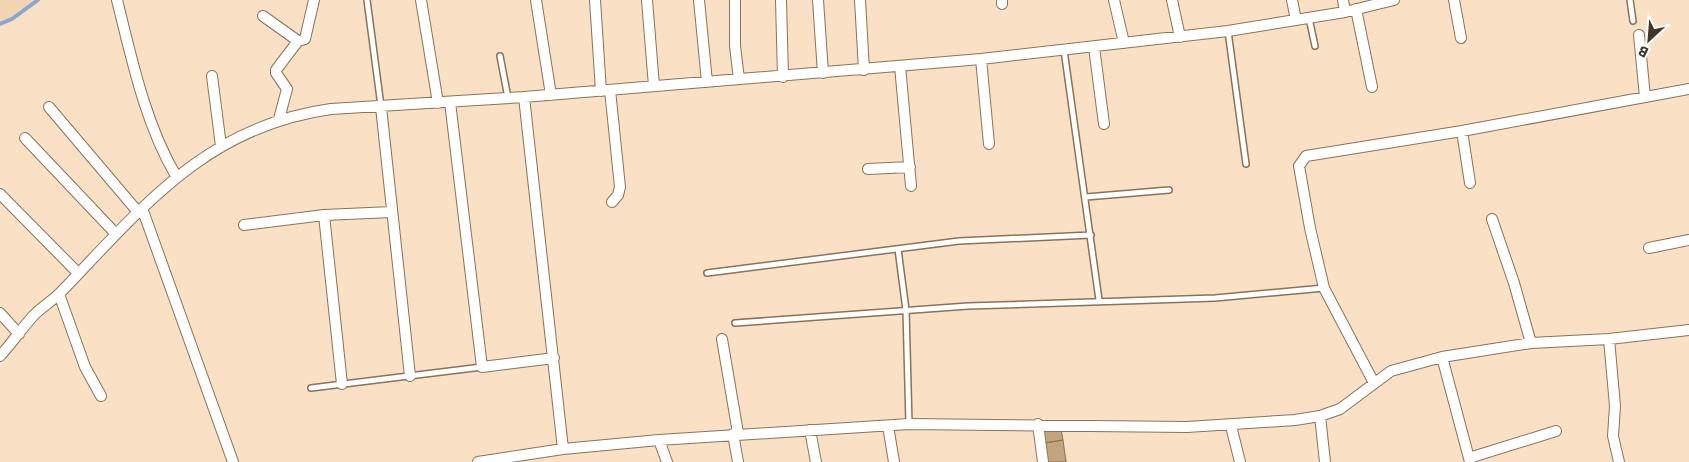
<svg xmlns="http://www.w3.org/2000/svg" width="1689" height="462" font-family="'Open Sans',sans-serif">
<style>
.built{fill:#f2d5b2}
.shadow{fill:#0003}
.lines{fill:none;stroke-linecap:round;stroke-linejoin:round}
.stream{stroke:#8da6cc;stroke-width:4}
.building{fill:#c3a47f;stroke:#89745a}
.lane-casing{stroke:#89735a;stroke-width:8}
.street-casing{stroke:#89735a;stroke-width:12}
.lane{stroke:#fff;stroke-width:5}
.street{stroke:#fff;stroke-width:10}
</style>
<rect width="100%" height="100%" fill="#fae1c5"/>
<path class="built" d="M0,0H38L12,19L0,24Z"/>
<path class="shadow" d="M1060,430L1067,462H1048Z"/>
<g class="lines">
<path class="stream" d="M0,24L12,19L38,0"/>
</g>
<path class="building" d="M1043,428L1061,429L1063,440L1045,443Z
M1063,440L1066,462H1047L1045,443Z"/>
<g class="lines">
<defs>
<path id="lane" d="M367,0L381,106
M1630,0L1633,21
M1309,18L1315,46
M1228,31L1246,164
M1064,50L1099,300
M500,56L508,98
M1086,197L1169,190
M898,249L906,310L909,424
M707,273L959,241L1091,235
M735,323L968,306L1215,298L1324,288
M311,388L482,367"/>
<path id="street" d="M117,0C132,60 145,123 176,176
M421,0L438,103
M536,0L551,95
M595,0L601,91
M647,0L654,86
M699,0L707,82
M735,0V46L739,79
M781,0L783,77
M818,0L823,73
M860,0L864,70
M1002,0V4
M1114,0L1124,43
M1172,0L1180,37
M1292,0L1296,20
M1343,0L1345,12
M1454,0L1461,38
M1356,9L1372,87
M263,16L298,41L276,70V73L287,89L279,119
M1639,35L1645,97
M298,41L305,39L314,0
M1094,47L1104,124
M981,59L989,144
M900,66L911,186
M212,76L221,146
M610,90L620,187L618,195L612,202
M524,97L563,449
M450,102L482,367L554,358
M49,107L138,212
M381,107L410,376
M1462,131L1470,183
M25,138L116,234
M868,169L910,167
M0,194L78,273
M142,208L233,462
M324,215L342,384
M1492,219L1514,283L1531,343
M244,225L324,215L392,212
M1649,248L1689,240
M59,294L85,367L101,396
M0,313L19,334
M722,339L738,433
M1609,339L1615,406L1613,436L1619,462
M0,356C12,343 22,328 34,315C42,307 52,301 60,293C142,208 206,126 331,109L524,97L981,59L1228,31L1345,12L1394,0
M1442,357L1470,462
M1374,383L1324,288L1310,228L1299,166L1306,156L1462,131L1689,89
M1320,416L1325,462
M1038,424L1043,462
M888,426L894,462
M1231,426L1240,462
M810,430L816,462
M733,434L738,462
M659,440L667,462
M1469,458L1556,431
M478,462L563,449L659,440L909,424L1187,427L1295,420L1320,416L1340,409L1391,371L1442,357L1531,343L1609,339L1689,330"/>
</defs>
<use href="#lane" class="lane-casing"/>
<use href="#street" class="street-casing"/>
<use href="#lane" class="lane"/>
<use href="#street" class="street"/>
</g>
<g transform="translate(1649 40) rotate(206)" stroke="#ffffff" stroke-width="4" paint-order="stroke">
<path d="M0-4L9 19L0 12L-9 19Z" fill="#40362b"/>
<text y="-8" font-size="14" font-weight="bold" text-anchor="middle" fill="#40362b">B</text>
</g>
</svg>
